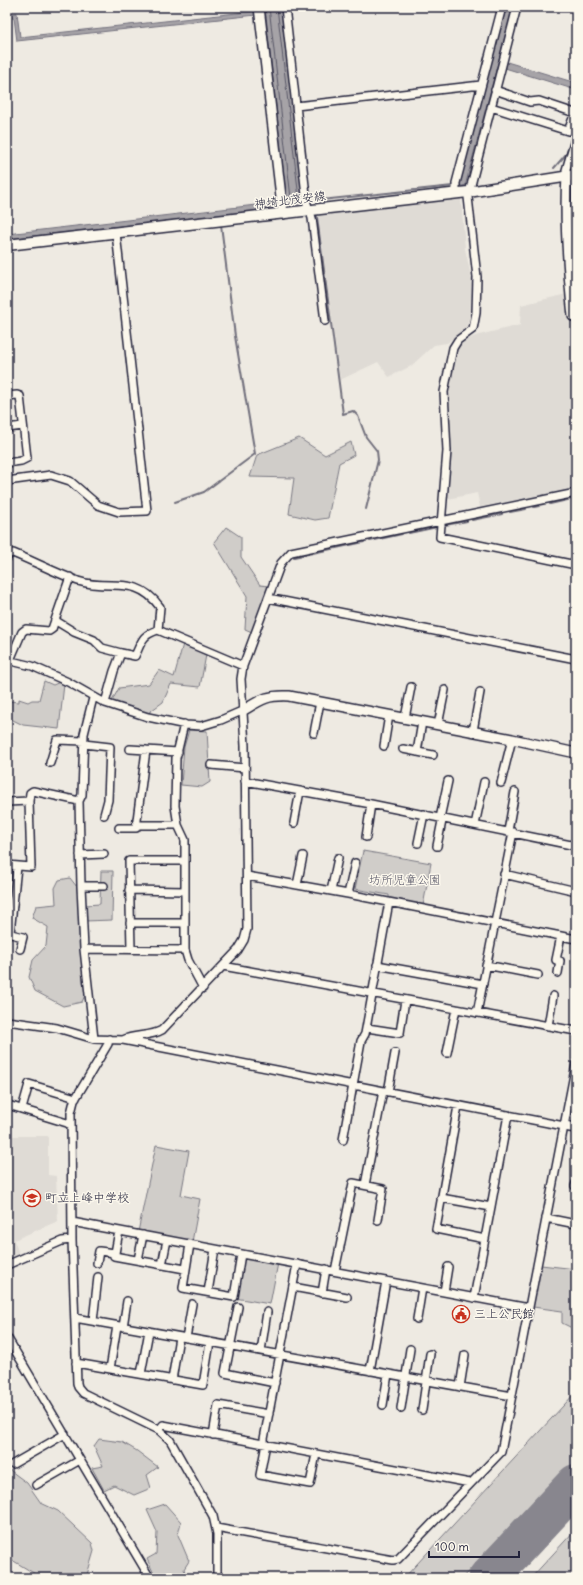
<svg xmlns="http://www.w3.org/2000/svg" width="583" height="1585" font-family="Delius,'Klee One',sans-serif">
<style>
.built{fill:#dfdbd5}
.green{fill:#d0cdc9;stroke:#797882}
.water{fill:#a6a3a7;stroke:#716f7c}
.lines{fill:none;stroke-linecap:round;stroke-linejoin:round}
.shore{stroke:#575666;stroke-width:1}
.stream{stroke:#716f7c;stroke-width:2}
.taxiway{stroke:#88868e;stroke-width:16}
.runway{stroke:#88868e;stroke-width:40}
.minor-casing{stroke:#22223b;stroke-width:10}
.tertiary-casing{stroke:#22223b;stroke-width:12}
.secondary-casing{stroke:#22223b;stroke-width:13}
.minor{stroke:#fbf7ec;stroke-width:7}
.tertiary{stroke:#fbf7ec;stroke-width:9}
.secondary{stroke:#fbf7ec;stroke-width:10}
.labels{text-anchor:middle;stroke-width:3;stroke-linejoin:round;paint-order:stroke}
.street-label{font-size:12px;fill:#22223b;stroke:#fbf7ec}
.park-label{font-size:12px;fill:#565566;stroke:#fbf7ec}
.poi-label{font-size:12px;fill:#22223b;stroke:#fbf7ec;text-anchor:start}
</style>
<rect width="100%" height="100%" fill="#eeeae2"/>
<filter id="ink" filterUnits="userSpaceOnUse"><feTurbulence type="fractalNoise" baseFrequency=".025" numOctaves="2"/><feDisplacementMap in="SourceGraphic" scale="8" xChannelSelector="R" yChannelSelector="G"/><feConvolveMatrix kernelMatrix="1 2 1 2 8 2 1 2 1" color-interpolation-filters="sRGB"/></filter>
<g filter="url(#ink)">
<path class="built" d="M461,199L465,249L472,280L470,318L466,328L447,343L434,345L411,366L389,377L378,362L340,380L318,214Z
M574,284H576V489L480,507L477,493L448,499L450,443L446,395L455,353L462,342L475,336L520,325L521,305L575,292Z
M7,1133L13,1136H48V1175L56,1176L58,1221L14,1240L19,1254L7,1260Z"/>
<path class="green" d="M299,438L325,455L351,442L354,455L339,463L328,518L315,520L289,514L294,478L250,477L257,455Z
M226,527L241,537V557L260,585L269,586L252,632L245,629L247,596L214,542Z
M183,644L206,655L200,687L171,684L163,702L148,713L112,701L119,688L149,684L159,670L174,677Z
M44,681L53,685L60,682L64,684L59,729L23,725L7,717V701L19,702V699L28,702L32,700H39Z
M189,730L207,731L210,782L202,787L181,785L184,747Z
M363,851L431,863L423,906L389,899V895L355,889Z
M101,871H113L112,920L85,921V905L100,904Z
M70,878L77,887L85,995L82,1002L63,1006L35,991L29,977L33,960L46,946L48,927L32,918L36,906L56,904L55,888L59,880Z
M156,1145L189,1151L181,1195L200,1199L192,1242L138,1232Z
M243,1256L278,1263L270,1304L235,1298Z
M541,1265L576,1269V1330L562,1323V1311L533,1307Z
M576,1392V1470L556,1491L549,1485L462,1578H404Z
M99,1439L122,1442L137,1451L158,1467L147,1475L151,1488L134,1495L114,1485L104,1490L92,1468L103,1466L94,1446Z
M7,1468L27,1483L41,1503L58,1511L92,1543L94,1551L86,1578H42L7,1557Z
M165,1504L181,1522L178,1535L189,1561L184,1569L187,1578H156L147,1559L156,1554L157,1532L147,1510Z
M576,1529V1578H531Z"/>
<path class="water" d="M265,7H281L303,203L287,205Z
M506,7H513L465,186H458Z
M255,11L256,15L17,41L14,18H7V14L17,13L20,37Z
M507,62L576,83V90L505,68Z
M273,203V209L7,239V234Z"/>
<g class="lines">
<path class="shore" d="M269,7L291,198L293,200H297L299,198L277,7"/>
<path class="stream" d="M554,168L567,153L576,125
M321,200L453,186
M317,217L343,414L353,411L358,416L366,437L377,451L378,460L366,509
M175,502L204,492L255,454L235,336L221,225
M550,504L576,498
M534,507L539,506
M510,512L526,509
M472,520L502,514
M445,525L467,521
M409,533L437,527
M370,541L402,534
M294,557L364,542"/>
<path class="taxiway" d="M490,1575L494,1578"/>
<path class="runway" d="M488,1578L576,1484"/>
<defs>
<path id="minor" d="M285,7L307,204L312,218L325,321
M517,7L468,197L477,277L476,313L473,329L458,340L453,348L444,392L447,451L440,537L576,565
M296,106L481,85
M491,107L568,131L575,113L539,101L530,102L495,90
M567,176L566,170L576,136
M456,194V183L502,7
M7,396L17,395L20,396L27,458L21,461L7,463
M7,428L23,426
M7,481L51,475L70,481L98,505L119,512L147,511L116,233
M7,558L9,554L13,553C35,562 56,573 78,581C111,592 135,573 160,607L158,630
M268,598L576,659
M56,621L74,632L94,640L102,648L121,653
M7,660L32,666L68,682L105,703L148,717L186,725L201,726L221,720L244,710
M10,660L22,632L26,629L49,631L52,629L70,577
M93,698L84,734L82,795L79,801L81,886L84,949L94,1039
M105,703L114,671L121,653L135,656C142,641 142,635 158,630L243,666
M405,718L411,687
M184,724L176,758L175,806L178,825L185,840V950L188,960L203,988
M438,725L445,690
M473,731L480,692
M314,733L320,702
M84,744L110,747L108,800L104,815
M384,746L389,715
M130,749L178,752
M403,749L433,755
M417,752L422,722
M50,763L57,740L84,741
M211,765L245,768
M245,781L371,804L576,846
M501,783L512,739
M7,802L29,801L30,793L33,791L79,801
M294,823L300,791
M137,825H178
M475,825L484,782
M119,828H136L146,750
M508,831L515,792
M366,837L371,804
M418,843L424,814
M437,846L442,821L440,818L448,781
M80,855L104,854
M7,865L31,867L29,801
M504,874L576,891
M247,876L348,894L576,939
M297,885L303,856
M81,886H104
M129,890L185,891
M331,891L338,858
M348,894L355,863
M130,923H185
M7,933L23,937L20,949
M10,933L17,867
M84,949L185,950
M131,949L129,861H185
M377,965L483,984
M486,965L538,975
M223,966L576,1031
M558,973L560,961L556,960L561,936
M477,1013L513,832
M7,1021L57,1028L94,1039L123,1040L564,1126
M548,1026L553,996
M367,1028L400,1033L405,1000
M109,1039L108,1044L74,1101L71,1113L72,1240L77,1383L78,1387L83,1393L159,1430L170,1440L213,1516L217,1534V1578
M123,1040C135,1034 150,1037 162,1030L238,950L244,940L247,929L245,746L241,679L243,666L281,563L291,552L576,493
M447,1053L456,1009
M388,1092L395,1053
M8,1105L67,1123L71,1125
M458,1106L436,1229L485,1239
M22,1109L29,1084L76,1098
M343,1140L361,1041L365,1034L389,902
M365,1185L383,1091
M575,1186L576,1183
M441,1198L491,1207
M546,1218L576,1224
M72,1222L529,1308
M190,1244L183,1288L234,1297L241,1254
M115,1253L114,1256L185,1269
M138,1260L143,1235
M97,1263L99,1251L115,1253L119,1231
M297,1264L264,1439L265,1449L260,1475L310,1484L316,1454
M7,1265L62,1241L72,1240
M162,1265L167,1240
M335,1271L353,1183L383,1189L378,1220
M293,1287L347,1297
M208,1292L215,1249
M444,1292L448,1267
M322,1293L326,1269
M474,1298L508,1115
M238,1307L225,1373L275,1383
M75,1318L512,1396
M417,1319L422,1288
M93,1321L98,1277
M123,1327L127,1301
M7,1337L150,1578
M186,1338L192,1304
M261,1351L267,1312
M76,1363L203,1385L210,1342
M110,1369L117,1326
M370,1371L386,1281
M141,1374L149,1331
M172,1380L179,1337
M460,1387L465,1355
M383,1405L388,1374
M401,1408L410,1349
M422,1410L430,1354
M159,1430L163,1425L470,1483
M213,1435L218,1405L269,1414
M13,1464L65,1434
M36,1485L80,1460
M216,1528L393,1560L398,1559L501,1452L576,1064"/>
<path id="tertiary" d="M259,7L283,214
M567,176C564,223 568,270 573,316
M244,710C262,699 267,695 289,696L512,739L576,753
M564,1126L576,1128"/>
<path id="secondary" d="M7,245L468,192L576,175"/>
</defs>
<use href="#minor" class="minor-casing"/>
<use href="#tertiary" class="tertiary-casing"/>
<use href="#secondary" class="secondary-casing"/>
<use href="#minor" class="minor"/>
<use href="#tertiary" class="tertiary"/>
<use href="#secondary" class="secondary"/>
</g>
</g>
<defs>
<symbol id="school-ring" viewBox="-11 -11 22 22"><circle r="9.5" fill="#fbf7ec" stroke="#c8321e" stroke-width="1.5"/><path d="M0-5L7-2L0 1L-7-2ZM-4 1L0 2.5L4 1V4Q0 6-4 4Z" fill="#c8321e"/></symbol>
<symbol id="civic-ring" viewBox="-11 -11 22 22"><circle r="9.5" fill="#fbf7ec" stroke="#c8321e" stroke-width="1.5"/><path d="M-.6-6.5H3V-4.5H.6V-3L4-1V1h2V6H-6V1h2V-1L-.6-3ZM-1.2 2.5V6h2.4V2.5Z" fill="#c8321e"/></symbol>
</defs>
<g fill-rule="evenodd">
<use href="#school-ring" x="22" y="1188" width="20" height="20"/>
<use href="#civic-ring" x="451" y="1304" width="20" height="20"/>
</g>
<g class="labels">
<g class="street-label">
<text transform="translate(290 200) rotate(-7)" y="4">神埼北茂安線</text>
</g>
<g class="park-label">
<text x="405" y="884">坊所児童公園</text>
</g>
<g class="poi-label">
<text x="45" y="1202">町立上峰中学校</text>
<text x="474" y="1318">三上公民館</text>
</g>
</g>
<rect width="583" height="1585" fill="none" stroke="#fbf7ec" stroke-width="24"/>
<rect x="12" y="12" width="559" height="1561" fill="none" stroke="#22223b" stroke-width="1.5" filter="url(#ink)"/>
<path d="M429 1551v6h90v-6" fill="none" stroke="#22223b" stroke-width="2"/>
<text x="435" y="1551" font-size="12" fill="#22223b" stroke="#fbf7ec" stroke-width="3" paint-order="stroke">100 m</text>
</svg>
